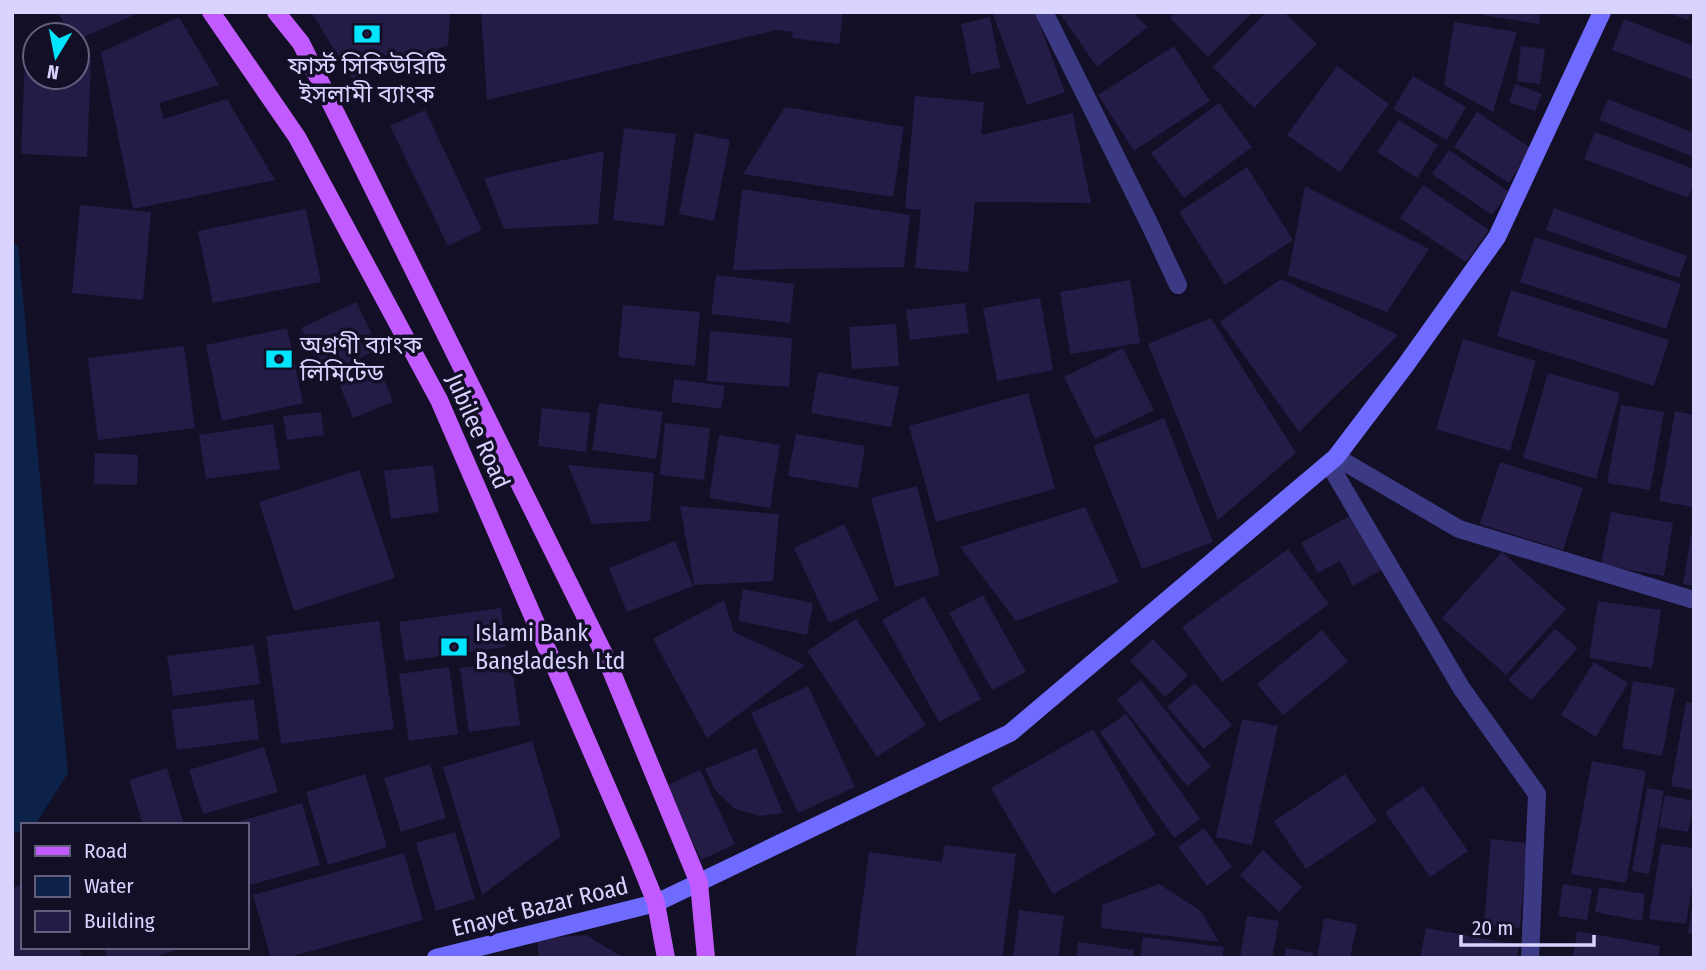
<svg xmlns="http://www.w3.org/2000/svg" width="1706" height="970" font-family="'Fira Sans Condensed','Noto Sans Bengali',sans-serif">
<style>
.water{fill:#0c2248}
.building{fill:#241b47}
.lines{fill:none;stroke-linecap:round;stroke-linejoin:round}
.street{stroke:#3d3a85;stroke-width:18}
.secondary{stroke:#6f6bff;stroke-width:18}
.primary{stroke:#c25bff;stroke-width:18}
.labels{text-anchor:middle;stroke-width:7;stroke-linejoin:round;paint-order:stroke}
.poi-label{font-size:24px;fill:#d9d4ff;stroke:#130f26;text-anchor:start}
.street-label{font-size:24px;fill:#d9d4ff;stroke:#130f26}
</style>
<rect width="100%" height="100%" fill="#130f26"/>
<path class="water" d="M12,244L18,246L68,773L35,825H23V832L12,833Z"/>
<path class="building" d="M57,12H141L77,40V35H73Z
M311,12H450L448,45L353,80Z
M481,12H843L839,44L792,38L793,32L776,30L487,100Z
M992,12H1035L1065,92L1027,105Z
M1059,12H1132L1148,27L1097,67Z
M1176,12H1253L1208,57L1170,18Z
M1266,12H1284L1317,44L1254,108L1213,67Z
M1483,12H1540L1539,24L1482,15Z
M1664,12H1691L1688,20Z
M179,17L219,85L159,103L164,119L227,99L275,180L133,209L101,52Z
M990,17L1000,68L971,74L961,24Z
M1624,19L1694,46V80L1612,50Z
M1454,22L1517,32L1493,112L1444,85Z
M1174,46L1210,101L1134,151L1098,95Z
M1521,46L1545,49L1540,84L1517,81Z
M25,57L35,58V77H77V59L91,60L87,157L21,154Z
M1337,66L1389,104L1340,172L1287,135Z
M1413,76L1466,107L1447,140L1393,109Z
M1515,84L1542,94L1535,111L1509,102Z
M915,96L984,102L981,135L1073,113L1091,203L975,202L968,272L915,268L921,210L905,208Z
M1608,99L1694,133V157L1599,120Z
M1219,103L1252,147L1184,198L1151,153Z
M785,107L904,127L893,197L743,174Z
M425,110L482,230L448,246L390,126Z
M1477,112L1531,148L1509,183L1454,147Z
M1399,120L1438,145L1417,178L1377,152Z
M624,128L676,134L664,226L613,220Z
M1595,132L1694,169V183L1688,198L1584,159Z
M695,133L730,140L714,221L679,214Z
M1449,150L1509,192L1492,215L1432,174Z
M604,151L598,224L504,229L484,178Z
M1247,167L1293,240L1225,285L1179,212Z
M1423,185L1489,230L1466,262L1400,218Z
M1305,186L1429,249L1387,312L1288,275Z
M742,189L910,215L904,267L733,270Z
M80,205L151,212L143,300L72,293Z
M1554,208L1687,256L1679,278L1546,230Z
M306,209L321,282L213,303L198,231Z
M1535,237L1681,284L1666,329L1520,282Z
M716,275L794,284L790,323L711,314Z
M1281,279L1398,335L1299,432L1220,322Z
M1130,280L1140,343L1070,354L1060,292Z
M1511,290L1669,340L1654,386L1497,336Z
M1040,298L1053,370L997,381L983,308Z
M356,302L379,349L323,375L301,328Z
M965,303L969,333L910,340L906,310Z
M623,305L700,312L695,366L618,357Z
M1211,318L1296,453L1218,520L1148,344Z
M896,324L899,366L852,369L849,327Z
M287,328L303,403L222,421L206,345Z
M710,331L792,338L789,387L707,381Z
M1463,339L1536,361L1510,451L1436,429Z
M184,346L195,428L98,440L88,358Z
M1123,348L1154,410L1095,439L1064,377Z
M377,362L393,402L353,418L337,378Z
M818,372L899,387L891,427L811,413Z
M1548,373L1620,393L1596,479L1523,458Z
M674,379L725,386L721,409L671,402Z
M1028,393L1055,489L936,522L909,426Z
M599,403L663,412L656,459L592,450Z
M1621,405L1664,412L1650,490L1607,483Z
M542,408L590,413L586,452L538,446Z
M1675,411L1694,415V507L1659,501Z
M321,412L324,435L287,440L283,416Z
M1164,418L1213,542L1142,569L1093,446Z
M665,423L710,428L704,480L660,475Z
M273,424L280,469L206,479L199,435Z
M796,434L865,446L858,488L788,476Z
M719,435L780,445L770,508L709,498Z
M95,453L138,455L137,485L94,484Z
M1500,462L1583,488L1563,550L1480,524Z
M433,465L439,512L391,519L384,471Z
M568,465L654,473L650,521L592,524Z
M359,470L395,578L294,611L259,502Z
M917,486L940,575L895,587L871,498Z
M680,506L779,514L773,581L694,585Z
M1085,507L1119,582L1016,621L960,547Z
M1611,512L1673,523L1664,576L1601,565Z
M1355,513L1387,567L1353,586L1340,561L1318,573L1301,543Z
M844,524L879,600L829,623L794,548Z
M1692,529H1694V586L1683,584Z
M675,541L693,586L627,612L609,568Z
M1288,549L1329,604L1222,682L1182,627Z
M1502,552L1566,609L1506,675L1442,618Z
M743,589L813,603L807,635L738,621Z
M983,595L1026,672L992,690L949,613Z
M924,596L981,699L939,722L882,620Z
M724,600L734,632L805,665L707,738L653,639Z
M1598,601L1661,610L1652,668L1589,658Z
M501,608L506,647L405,661L399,622Z
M856,619L926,725L877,757L807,651Z
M379,621L394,729L281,744L266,636Z
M1555,629L1578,648L1531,700L1508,680Z
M1322,630L1348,662L1283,715L1257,684Z
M1153,639L1188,675L1165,697L1130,661Z
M254,645L260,684L173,696L167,656Z
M511,661L520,725L469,732L460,668Z
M1594,662L1628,683L1596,737L1561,715Z
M449,667L458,734L409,741L399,674Z
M1141,680L1211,767L1187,786L1117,700Z
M1633,681L1675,688L1662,756L1622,748Z
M1195,683L1232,725L1204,749L1167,707Z
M808,686L855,787L798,813L751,713Z
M254,699L259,739L177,750L171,710Z
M1686,702L1694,704V790L1671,786Z
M1126,714L1200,819L1174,838L1100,732Z
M1242,719L1278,726L1252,845L1216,837Z
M1093,729L1156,835L1053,894L991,788Z
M532,741L561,836L482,895L443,767Z
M264,747L278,792L203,814L189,770Z
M756,748L783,813L760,816L735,809L715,790L705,769Z
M1592,761L1646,771L1626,883L1571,874Z
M430,764L446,818L401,832L384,778Z
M167,768L184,825H143L129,780Z
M700,770L735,844L701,860L666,786Z
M365,774L387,847L328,865L306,792Z
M1345,774L1377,821L1306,869L1274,821Z
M1423,786L1468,851L1430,877L1385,812Z
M1647,788L1664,791L1649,874L1632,871Z
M1665,795L1694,801L1688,832L1659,827Z
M302,803L320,865L247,886V825L231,824Z
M1204,828L1232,867L1207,886L1178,847Z
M455,832L475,899L436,911L416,843Z
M1491,839L1527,843L1520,928L1484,925Z
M1661,844L1694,848V875L1686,924L1649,919Z
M945,845L1016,854L1002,958H855L869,852L942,862Z
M1263,850L1302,887L1279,912L1240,875Z
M404,853L423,920L286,958H271L253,895Z
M23,884V947H79L82,958H12V888Z
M1159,884L1201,911L1219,942L1101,928L1102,905Z
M1563,884L1592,889L1587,920L1558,916Z
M1599,887L1645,894L1642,921L1595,912Z
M1692,909H1694V934L1688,933Z
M1019,910L1064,916L1058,958H1013Z
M1247,916L1279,921L1272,958H1240Z
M1324,918L1357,924L1350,958H1317Z
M1426,928L1519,945L1517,958H1420Z
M1577,931L1660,946L1658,958H1573Z
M586,935L624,958H539L537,939Z
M1143,937L1224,947L1222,958H1140Z
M1078,942L1134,950L1133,958H1076Z
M104,947H184V948L151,958H107Z
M1286,948L1313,953L1312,958H1284Z"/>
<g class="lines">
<path class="street" d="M1044,12L1150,225L1178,285
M1336,457L1459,529L1694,600
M1329,464L1462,689L1537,794L1530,958"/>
<path class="secondary" d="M436,958L656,903L1010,733L1336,457L1405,366L1497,237L1602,12"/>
<path class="primary" d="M211,12L297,137L439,400L637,856L656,903L666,958
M276,12L301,43L606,658L699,883L706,958"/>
</g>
<defs>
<symbol id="bank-bare" viewBox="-9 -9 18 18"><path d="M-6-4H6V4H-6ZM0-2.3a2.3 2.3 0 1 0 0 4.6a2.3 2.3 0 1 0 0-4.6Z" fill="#00e5ff" stroke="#130f26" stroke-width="2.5" paint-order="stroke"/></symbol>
</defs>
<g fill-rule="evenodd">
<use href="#bank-bare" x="348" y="15" width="38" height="38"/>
<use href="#bank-bare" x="260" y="340" width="38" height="38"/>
<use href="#bank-bare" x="435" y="628" width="38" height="38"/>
</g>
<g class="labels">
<g class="poi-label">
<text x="367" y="74" text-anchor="middle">ফার্স্ট সিকিউরিটি<tspan x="367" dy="28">ইসলামী ব্যাংক</tspan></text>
<text x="300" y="353">অগ্রণী ব্যাংক<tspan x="300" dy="28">লিমিটেড</tspan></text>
<text x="475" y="641">Islami Bank<tspan x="475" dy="28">Bangladesh Ltd</tspan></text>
</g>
<g class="street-label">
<text transform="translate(478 431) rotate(66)" y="8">Jubilee Road</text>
<text transform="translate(540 907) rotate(-14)" y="8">Enayet Bazar Road</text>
</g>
</g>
<rect width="1706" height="970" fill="none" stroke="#d9d4ff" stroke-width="28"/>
<rect x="21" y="823" width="228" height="126" fill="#130f26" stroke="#625e7d" stroke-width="2"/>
<rect x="35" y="846" width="35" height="10" fill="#c25bff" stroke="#625e7d" stroke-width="2"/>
<text x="84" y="858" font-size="21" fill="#d9d4ff">Road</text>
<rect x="35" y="876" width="35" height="21" fill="#0c2248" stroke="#625e7d" stroke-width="2"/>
<text x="84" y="893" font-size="21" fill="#d9d4ff">Water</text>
<rect x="35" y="911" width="35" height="21" fill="#241b47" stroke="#625e7d" stroke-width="2"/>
<text x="84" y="928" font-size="21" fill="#d9d4ff">Building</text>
<g transform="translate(56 56) rotate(190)"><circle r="33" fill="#130f26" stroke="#625e7d" stroke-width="2"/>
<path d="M0-5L12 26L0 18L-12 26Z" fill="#00e5ff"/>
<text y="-10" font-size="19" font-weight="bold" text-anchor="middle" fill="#d9d4ff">N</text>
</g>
<path d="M1461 935v10h133v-10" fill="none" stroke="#d9d4ff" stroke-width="3.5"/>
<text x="1472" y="935" font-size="21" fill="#d9d4ff" stroke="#130f26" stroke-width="5" paint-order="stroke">20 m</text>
</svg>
